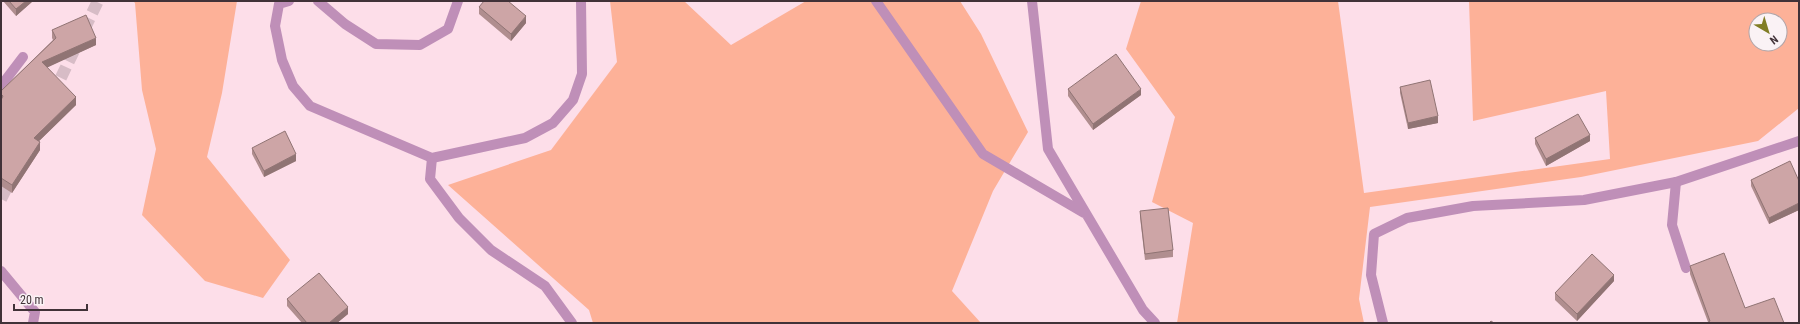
<svg xmlns="http://www.w3.org/2000/svg" width="1800" height="324" font-family="'Roboto Condensed',sans-serif">
<style>
.green{fill:#fdb198;fill-rule:evenodd}
.lines{fill:none;stroke-linecap:round;stroke-linejoin:round}
.highway-tunnel{stroke:#d7bcc6;stroke-width:12;stroke-dasharray:12 6;stroke-linecap:butt}
.lane{stroke:#bf8fb8;stroke-width:10}
.street{stroke:#bf8fb8;stroke-width:10}
.wall{fill:#b08e8f}
.shaded-wall{fill:#907474}
.building{fill:#cda5a6;stroke:#907474}
</style>
<rect width="100%" height="100%" fill="#fddee9"/>
<path class="green" d="M133,1H237L222,93L207,157L290,260L263,298L205,281L142,215L156,149L142,90L135,3Z
M610,1H684L731,45L806,1H960L981,34L1028,132L993,191L952,291L981,323H593L589,310L448,185L551,150L617,62Z
M1141,1H1338L1364,193L1610,159L1606,91L1473,121L1469,1H1799V108L1758,141L1581,177L1370,207L1359,299L1364,323H1177L1193,223L1152,202L1175,117L1126,49ZM1756,20H1780V44H1756Z"/>
<g class="lines">
<path class="highway-tunnel" d="M53,94L98,1
M1,199L13,175"/>
<path class="lane" d="M289,1L279,4L275,26L282,60L293,86L310,106L432,158L525,138L553,123L573,100L582,74L581,1
M318,1L345,24L376,44L420,45L448,29L458,1
M1,86L23,57
M1676,182L1672,225L1686,268
M1,271L35,312L33,323"/>
<path class="street" d="M876,1L983,154L1084,213
M1032,1L1048,149L1143,310L1155,323
M432,158L430,179L459,218L491,250L545,286L572,323
M1383,323L1371,275L1374,234L1407,218L1473,206L1584,200L1676,182L1799,141"/>
</g>
<path class="wall" d="M3,1H33L16,16Z
M479,7L526,23L511,41L479,14Z
M52,30L96,45L47,67L76,105L39,141L40,150L12,193L1,186V91L53,40L52,38Z
M1400,87L1438,123L1408,129L1400,93Z
M1068,89L1141,95L1093,130L1068,96Z
M1535,138L1590,141L1546,166L1535,144Z
M252,148L296,161L264,177L252,154Z
M1751,180L1799,181V210L1769,224L1751,186Z
M1140,211L1173,250V257L1145,260L1140,217Z
M1690,266L1745,308L1708,322L1690,274Z
M1614,281L1577,321L1555,300V293Z
M287,299L348,314L337,323H302L287,306Z"/>
<path class="shaded-wall" d="M26,1H33L16,16V9Z
M526,16V23L511,41V34Z
M96,38V45L42,70V62Z
M1141,89V95L1093,130V124Z
M76,97V105L34,146V138Z
M1438,116V123L1408,129V123Z
M1590,135V141L1546,166V159Z
M40,142V150L12,193V185Z
M296,154V161L264,177V171Z
M1799,203V210L1769,224V218Z
M1614,275V281L1577,321V314Z
M348,307V314L337,323H329Z"/>
<path class="building" d="M9,1H26L16,9Z
M484,1H508L526,16L511,34L479,7Z
M86,15L96,38L42,62L76,97L34,138L40,142L12,185L1,178V100L3,96L1,94V91L56,38L52,30Z
M1116,54L1141,89L1093,124L1068,89Z
M1430,80L1438,116L1408,123L1400,87Z
M1578,114L1590,135L1546,159L1535,138Z
M285,131L296,154L264,171L252,148Z
M1790,161L1799,181V203L1769,218L1751,180Z
M1168,208L1173,250L1145,254L1140,211Z
M1724,253L1745,308L1774,298L1784,323H1707L1710,321L1690,266Z
M1592,254L1614,275L1577,314L1555,293Z
M319,273L348,307L329,323H307L287,299Z
M1491,321L1494,323H1489Z"/>
<rect width="1800" height="324" fill="none" stroke="#413238" stroke-width="4"/>
<g transform="translate(1768 32) rotate(142)"><circle r="19" fill="#faf2f5" stroke="#b0a5a9"/>
<path d="M0-3L7 15L0 10L-7 15Z" fill="#817d25"/>
<text y="-6" font-size="11" font-weight="bold" text-anchor="middle" fill="#413238">N</text>
</g>
<path d="M14 304v6h73v-6" fill="none" stroke="#413238" stroke-width="2"/>
<text x="20" y="304" font-size="12" fill="#413238" stroke="#faf2f5" stroke-width="3" paint-order="stroke">20 m</text>
</svg>
